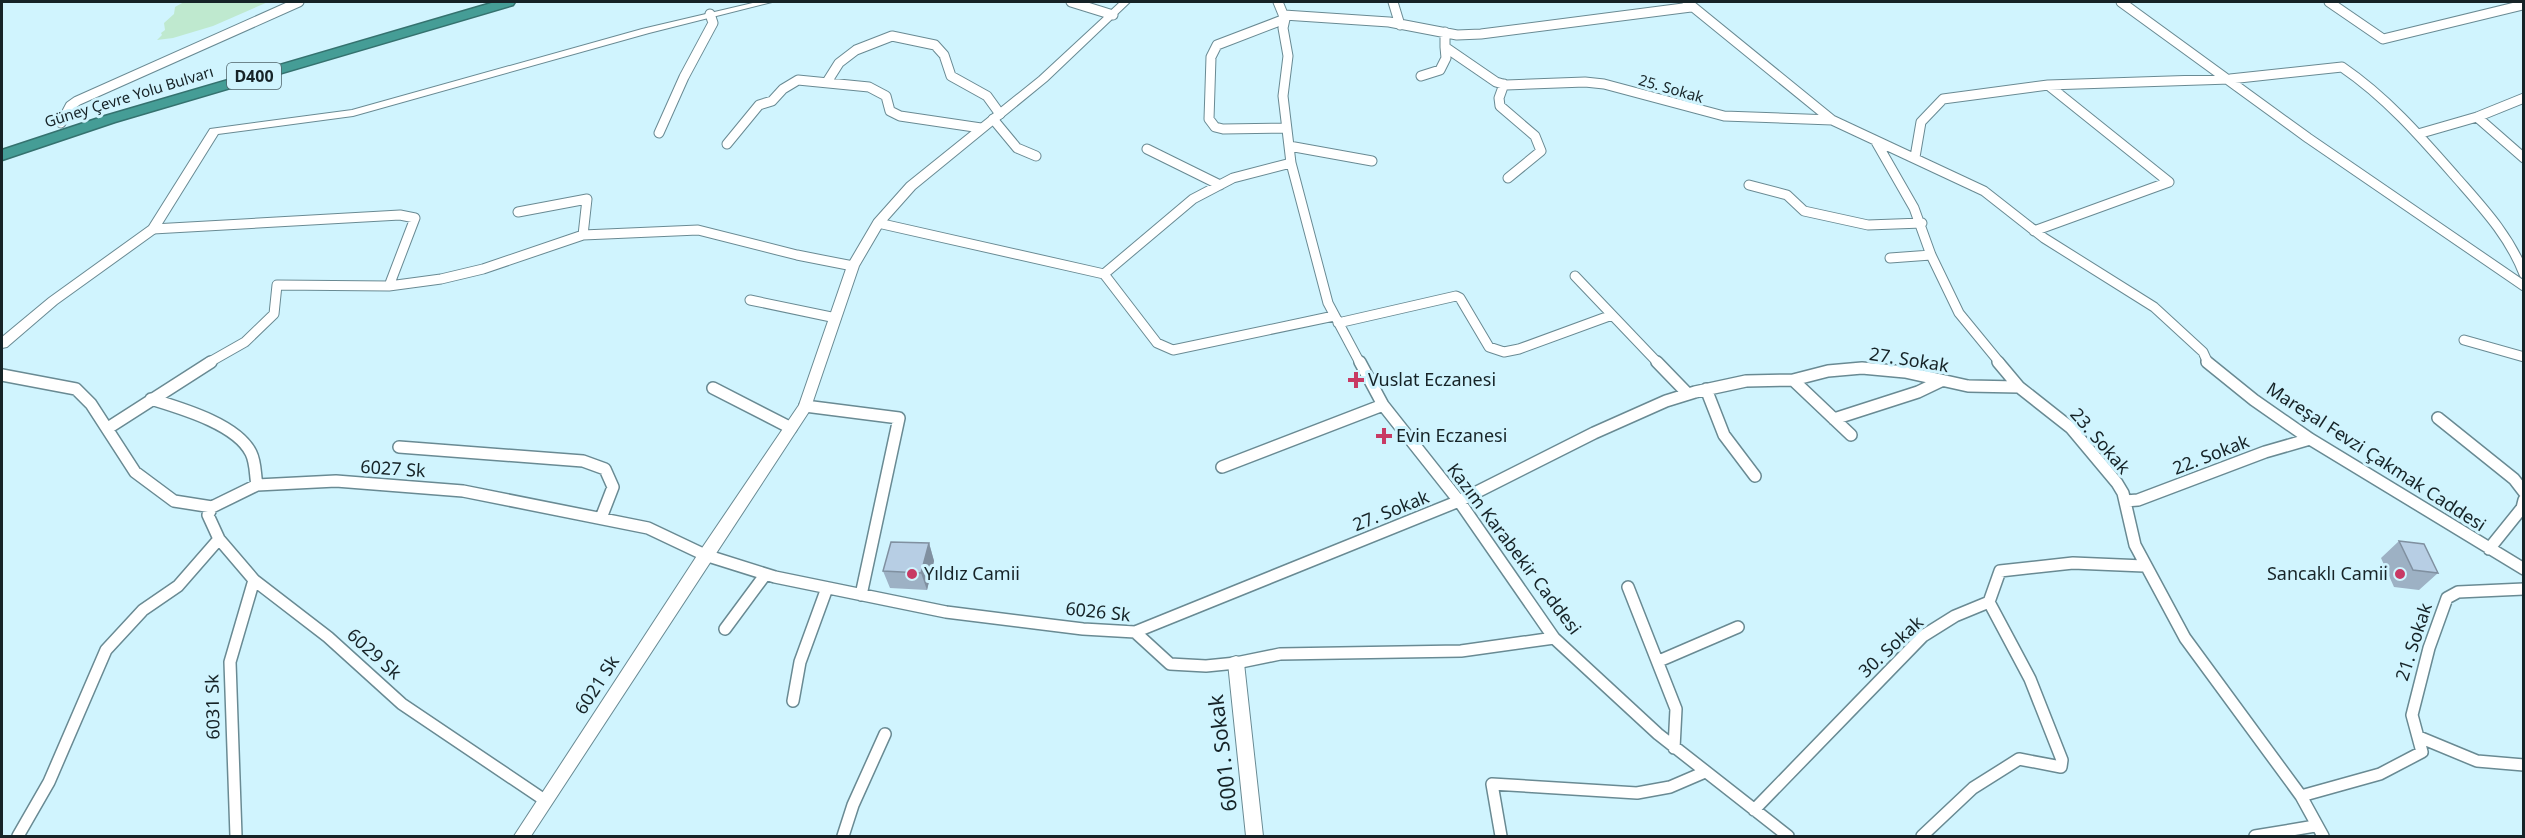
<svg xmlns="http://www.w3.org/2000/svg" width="2525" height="838" font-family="'Noto Sans',sans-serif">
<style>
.green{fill:#bfe9cf}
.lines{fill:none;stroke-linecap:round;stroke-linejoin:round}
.street-far1-casing{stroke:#698a93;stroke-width:11}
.street-casing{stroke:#698a93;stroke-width:14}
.secondary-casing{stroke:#698a93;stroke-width:2}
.highway-casing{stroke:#35726f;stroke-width:3}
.street-far1{stroke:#fff;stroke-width:9}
.street{stroke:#fff;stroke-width:11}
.secondary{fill:#fff;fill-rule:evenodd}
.highway{fill:#459d96;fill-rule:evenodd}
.wall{fill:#9db1c4}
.shaded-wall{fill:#8090a0}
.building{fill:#b7cee4;stroke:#8090a0;stroke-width:1.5}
.poi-dot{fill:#c83a64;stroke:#d0f4fe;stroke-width:2}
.labels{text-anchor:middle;stroke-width:6;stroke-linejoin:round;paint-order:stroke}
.far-street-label{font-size:15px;fill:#162327;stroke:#d0f4fe}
.shield{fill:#d0f4fe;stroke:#4e6268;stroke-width:1.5}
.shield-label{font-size:16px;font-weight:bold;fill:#162327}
.street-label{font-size:18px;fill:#162327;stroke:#d0f4fe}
.poi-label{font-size:18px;fill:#162327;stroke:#d0f4fe;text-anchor:start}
.near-street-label{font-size:21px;fill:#162327;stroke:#d0f4fe}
</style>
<rect width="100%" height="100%" fill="#d0f4fe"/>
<path class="green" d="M184,2H268L213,26L173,38L157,40L162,35L161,33L165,30L164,23L174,14L175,7Z"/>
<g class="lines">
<defs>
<path id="street-far1" d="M1071,2L1113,15
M1278,2L1285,19L1283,28L1288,56L1283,96L1291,163L1328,303L1360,363
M1393,2L1400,25
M1687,2L1832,120L1984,191L2044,238L2154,307L2203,352L2208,363
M2121,2L2308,138L2524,286
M2329,2L2383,39L2523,5
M1284,15L1389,22L1457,35L1481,34L1691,7
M1285,19L1217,45L1211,57L1209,119L1215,127L1223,129L1286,128
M1445,32V47L1496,82L1506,85L1585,82L1604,84L1724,116L1832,120
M1421,76L1440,70L1446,58L1445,47
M827,82L839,63L856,50L892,36L935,45L944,55L951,76L987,96L1000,114
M1504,84L1499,98L1500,106L1535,136L1541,151L1508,178
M2477,117L2524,158
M993,119L1017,148L1036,156
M61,123L70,106L77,101L299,2
M659,133L684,77L713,23L710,14
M2418,134L2477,117L2524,98
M1875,140L1914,208L1931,255L1959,313L2000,363
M727,144L759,105L772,101L783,89L798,80L869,87L886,96L890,111L900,116L981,128
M1289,146L1372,161
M1147,149L1220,185
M1915,157L1921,122L1943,99L2048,85L2230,79L2342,67C2386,97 2420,136 2455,176C2482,207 2509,235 2524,274
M1749,185L1787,195L1804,211L1868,225L1922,223
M518,212L587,199L583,235
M878,223L1104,274L1157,343L1173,350L1334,316
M153,229L400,215L415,218L389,286
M2034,231L2169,182L2048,85
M1890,258L1931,255
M1104,274L1193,199L1233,178L1291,163
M1575,276L1658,363
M750,300L836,318
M1338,323L1456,296L1460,298L1489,347L1504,352L1519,349L1612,315
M2464,340L2524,357
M208,363L245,342L274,314L277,285L389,286L441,279L483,269L583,235L698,230L797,255L853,266"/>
<path id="street" d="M1360,362L1383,405L1459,501L1554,638L1658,734L1788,836
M1657,362L1688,394
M1998,362L2019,387L2071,428L2117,483L2123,493L2135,545L2185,638L2301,796L2323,836
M2207,362L2254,400L2310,439L2524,569
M2,375L76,389L91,404L135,472L174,501L212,507L257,485L336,481L463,491L648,528L705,555L775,577L946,612L1083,629L1135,632L1170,664L1206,666L1236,663L1280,654L1461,651L1554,638
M1793,380L1851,435
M713,388L791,428
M1706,389L1724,435L1755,476
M151,399C180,408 237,424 251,453C256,463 255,475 257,485
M805,406L899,418L861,595
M2438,418L2514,479L2524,492
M1834,419L1918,392L1941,381
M108,428L211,362
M399,447L583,461L605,469L613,487L601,518
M1222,467L1383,405
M2125,501L2138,500L2265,452L2310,439
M212,507L208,515L219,539L254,580L328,637L402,704L546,801
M2489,549L2522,508L2524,500
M1628,587L1676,709L1674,748
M725,629L765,575
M1135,632L1459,501L1594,433L1666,401L1695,392L1746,381L1793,380L1828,371L1862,368L1905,372L1968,386L2019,387
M1659,661L1738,627
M793,701L800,662L827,588
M2419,737L2477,761L2524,765
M2301,796L2380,774L2422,752L2412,715L2429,648L2447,598L2458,592L2524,589
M1754,810L1923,636L1955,616L1989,602L2000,571L2073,563L2144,566
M18,836L49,782L106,650L143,610L178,586L219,539
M236,836L230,662L254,580
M843,836L853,805L885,734
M1501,836L1492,784L1637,793L1670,787L1705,772
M1922,836L1973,788L2019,759L2061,767L2062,760L2030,679L1989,602
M2255,836L2315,826"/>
<path id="secondary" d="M757,2H772L649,33L353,116L218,134L157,232L57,304L7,347L2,348V337L49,298L149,226L210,129L352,110L642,29Z
M1120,2H1130L1047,81L915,189L883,225L859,266L810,410L531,836H514L700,551L799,405L847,266L874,220L907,183L1039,77Z
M2513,2H2524V8Z
M1236,656L1242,658L1244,663L1263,836H1246L1228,663L1230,658Z"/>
<path id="highway" d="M495,2H515L513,5L115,122L2,160V150L105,116Z"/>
</defs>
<use href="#street-far1" class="street-far1-casing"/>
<use href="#street" class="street-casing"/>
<use href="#secondary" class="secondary-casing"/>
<use href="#highway" class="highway-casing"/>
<use href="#street-far1" class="street-far1"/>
<use href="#street" class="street"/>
<use href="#secondary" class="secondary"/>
<use href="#highway" class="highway"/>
</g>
<path class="wall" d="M2399,541L2438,573L2419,590L2394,587L2381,558Z
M929,543L934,561L927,590L890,588L883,571Z"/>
<path class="shaded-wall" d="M929,543L934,561L927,590L921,573Z"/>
<path class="building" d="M2399,541L2424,544L2438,573L2413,570Z
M891,542L929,543L921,573L883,571Z"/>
<g class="poi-dot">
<path d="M1353 371h6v6h6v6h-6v6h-6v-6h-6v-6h6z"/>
<path d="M1381 427h6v6h6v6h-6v6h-6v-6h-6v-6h6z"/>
<circle cx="912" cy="574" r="6"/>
<circle cx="2400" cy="574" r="6"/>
</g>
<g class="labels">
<g class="far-street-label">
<text transform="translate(1671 89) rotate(16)" y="5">25. Sokak</text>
<text transform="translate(129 97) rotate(-17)" y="5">Güney Çevre Yolu Bulvarı</text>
</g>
<rect class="shield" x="227" y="63" width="54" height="26" rx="4.5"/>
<g class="shield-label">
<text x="254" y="82">D400</text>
</g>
<g class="street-label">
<text transform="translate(1909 360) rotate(9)" y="6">27. Sokak</text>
<text transform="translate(2100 441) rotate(49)" y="6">23. Sokak</text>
<text transform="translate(2211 455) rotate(-21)" y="6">22. Sokak</text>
<text transform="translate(2376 457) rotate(33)" y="6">Mareşal Fevzi Çakmak Caddesi</text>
<text transform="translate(393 469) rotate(4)" y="6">6027 Sk</text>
<text transform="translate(1391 511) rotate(-22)" y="6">27. Sokak</text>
<text transform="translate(1514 549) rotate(53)" y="6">Kazım Karabekir Caddesi</text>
<text transform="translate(1098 612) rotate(6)" y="6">6026 Sk</text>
<text transform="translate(2414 642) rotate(-72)" y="6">21. Sokak</text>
<text transform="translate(1891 647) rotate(-43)" y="6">30. Sokak</text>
<text transform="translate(374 654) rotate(42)" y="6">6029 Sk</text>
<text transform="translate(597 685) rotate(-57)" y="6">6021 Sk</text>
<text transform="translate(213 707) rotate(-91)" y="6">6031 Sk</text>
</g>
<g class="poi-label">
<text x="1368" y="386">Vuslat Eczanesi</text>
<text x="1396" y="442">Evin Eczanesi</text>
<text x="924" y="580">Yıldız Camii</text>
<text x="2388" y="580" text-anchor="end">Sancaklı Camii</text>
</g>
<g class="near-street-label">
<text transform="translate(1223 753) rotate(-97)" y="7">6001. Sokak</text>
</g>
</g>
<rect width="2525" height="838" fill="none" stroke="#162327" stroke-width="6"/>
</svg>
